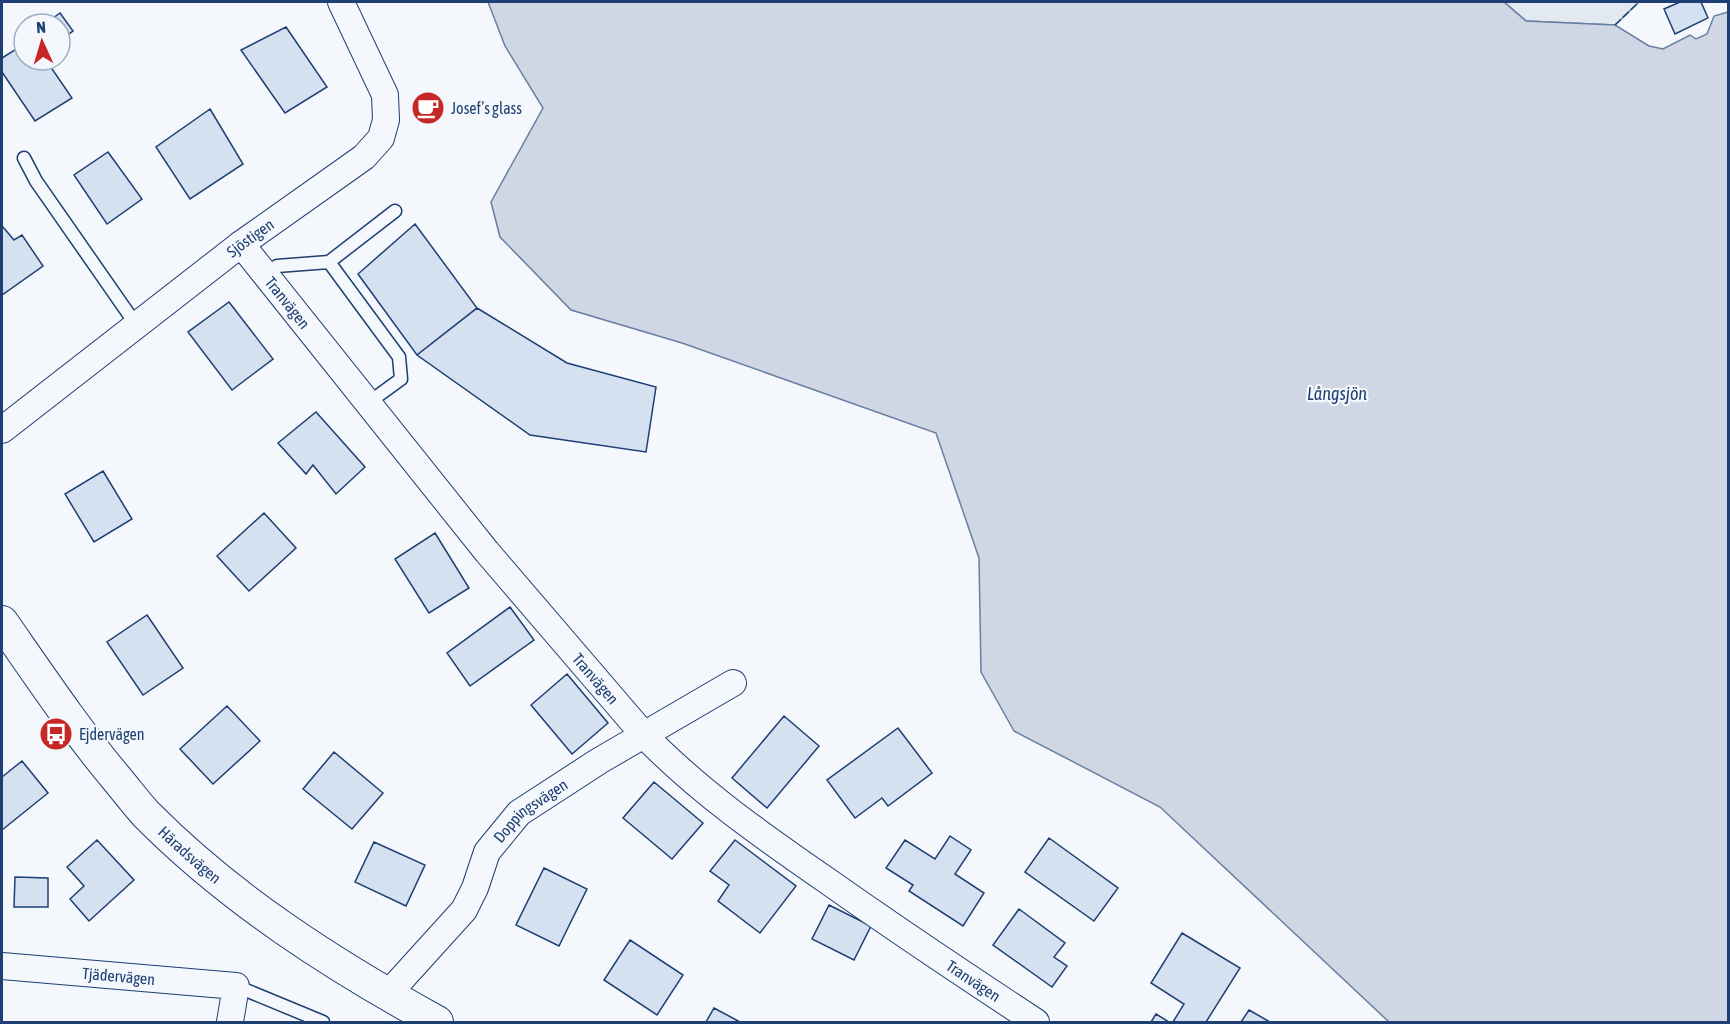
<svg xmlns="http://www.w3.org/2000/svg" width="1730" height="1024" font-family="'Asap Condensed',sans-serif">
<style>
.green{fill:#e3e9f0;stroke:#687fa3;stroke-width:1.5}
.water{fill:#cfd7e4;stroke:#687fa3;stroke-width:1.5}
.building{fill:#d5e0f0;stroke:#1d3f73;stroke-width:1.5}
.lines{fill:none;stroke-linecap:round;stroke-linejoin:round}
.service-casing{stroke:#1d3f73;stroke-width:15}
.minor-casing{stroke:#1d3f73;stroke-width:28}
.tertiary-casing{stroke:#1d3f73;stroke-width:34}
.service{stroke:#f4f7fb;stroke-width:12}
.minor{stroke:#f4f7fb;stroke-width:26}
.tertiary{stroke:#f4f7fb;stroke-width:32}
.fence{stroke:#1d3f73;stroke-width:1.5;stroke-dasharray:8 3;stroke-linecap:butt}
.labels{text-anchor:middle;stroke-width:4.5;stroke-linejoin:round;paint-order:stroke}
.poi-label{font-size:16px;fill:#1d3f73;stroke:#f4f7fb;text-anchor:start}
.street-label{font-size:16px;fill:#1d3f73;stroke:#f4f7fb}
.water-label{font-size:18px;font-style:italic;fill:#1d3f73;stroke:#f4f7fb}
</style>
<rect width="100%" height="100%" fill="#f4f7fb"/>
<path class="green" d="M1504,2H1639L1615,25L1526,21Z"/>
<path class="water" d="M488,2H1504L1526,21L1615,25L1649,46L1663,49L1690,35L1696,39L1707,34L1714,16L1728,12V1022H1389L1160,807L1014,731L981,672L979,558L936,433L682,343L571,310L500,237L491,202L543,108L505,46Z"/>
<path class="building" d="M1680,2H1701L1708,18L1675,34L1664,9Z
M60,13L73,31L62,39L60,36V24H51L49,21Z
M286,27L327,87L285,113L241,50Z
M24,44V60H46L72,98L35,121L2,72V58Z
M210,109L243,164L190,199L156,147Z
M108,152L142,199L107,224L74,175Z
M415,224L477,308L417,355L358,274Z
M3,227L14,240L22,235L43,266L2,295V228Z
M229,302L273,359L232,390L188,332Z
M477,308L567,363L656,387L646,452L530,435L417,355Z
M316,412L365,467L336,494L313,465L306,474L278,443Z
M103,471L132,519L94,542L65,494Z
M264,513L296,548L249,591L217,556Z
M435,533L469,588L429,613L395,559Z
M510,607L534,640L470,686L447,653Z
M147,615L183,668L143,695L107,642Z
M567,674L608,723L572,754L531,705Z
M227,706L260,741L213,784L180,749Z
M784,716L819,746L767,808L732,778Z
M898,728L932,773L888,806L882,798L855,818L827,780Z
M334,752L383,793L352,829L303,789Z
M22,761L48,793L2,830V777Z
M654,782L703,823L672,859L623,818Z
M950,836L971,850L955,874L984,893L963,926L909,891L913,885L886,868L905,840L935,859Z
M1049,838L1118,888L1094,921L1025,872Z
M97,840L134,880L89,921L70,899L84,886L67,867Z
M735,840L796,886L760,933L718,901L729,885L710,871Z
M374,842L425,865L406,906L355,882Z
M544,868L587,889L559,946L516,925Z
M15,877L48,878V907H14Z
M829,905L871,926L854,960L812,939Z
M1019,909L1065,943L1054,957L1067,966L1052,987L993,945Z
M1182,933L1240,968L1206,1022H1173L1184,1004L1151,983Z
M630,940L683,975L657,1015L604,980Z
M714,1008L740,1022H706Z
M1249,1010L1270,1022H1241Z
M1156,1014L1169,1022H1151Z"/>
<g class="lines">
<defs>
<path id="service" d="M24,158L36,181L137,326
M266,275L277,266L329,262
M368,403L401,379L399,357L329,262L395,211
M236,986L323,1022"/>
<g id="minor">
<path id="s1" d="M241,244L487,552L644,735C699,792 764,837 829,882C897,930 966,976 1036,1022"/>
<path id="s2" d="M2,430L241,244L364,157L381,138L386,120L385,95L341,2"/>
<path id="s3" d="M2,966L236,986L230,1022"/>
<path id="s4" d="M387,995L464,910L475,888L487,852L519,813L599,761L733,683"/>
</g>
<g id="tertiary">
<path id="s5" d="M2,622C39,675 75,729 117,779C127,791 136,803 146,814C230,899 333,965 437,1022"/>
</g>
</defs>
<use href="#service" class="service-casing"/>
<use href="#minor" class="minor-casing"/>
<use href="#tertiary" class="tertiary-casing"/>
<use href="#service" class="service"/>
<use href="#minor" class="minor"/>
<use href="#tertiary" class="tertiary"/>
<path class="fence" d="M1615,25L1639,2"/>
</g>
<defs>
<symbol id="cafe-disc" viewBox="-11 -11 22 22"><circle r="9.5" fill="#c62828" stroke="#f4f7fb"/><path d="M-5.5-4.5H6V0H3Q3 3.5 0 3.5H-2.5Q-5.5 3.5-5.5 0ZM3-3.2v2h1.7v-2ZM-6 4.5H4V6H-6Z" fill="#fff"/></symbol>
<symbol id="bus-disc" viewBox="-11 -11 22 22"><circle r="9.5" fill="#c62828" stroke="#f4f7fb"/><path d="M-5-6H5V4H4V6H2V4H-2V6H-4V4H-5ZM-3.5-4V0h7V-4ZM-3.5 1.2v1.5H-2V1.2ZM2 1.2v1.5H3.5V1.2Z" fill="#fff"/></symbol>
</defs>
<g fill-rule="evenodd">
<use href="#cafe-disc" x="409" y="89" width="38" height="38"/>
<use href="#bus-disc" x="37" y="715" width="38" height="38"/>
</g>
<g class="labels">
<g class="poi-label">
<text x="451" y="114">Josef’s glass</text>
<text x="79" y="740">Ejdervägen</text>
</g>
<g class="street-label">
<text dy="6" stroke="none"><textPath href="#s2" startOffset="314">Sjöstigen</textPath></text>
<text dy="6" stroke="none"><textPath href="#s1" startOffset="75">Tranvägen</textPath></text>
<text dy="6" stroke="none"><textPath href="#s1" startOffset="561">Tranvägen</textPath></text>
<text dy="6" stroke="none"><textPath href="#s4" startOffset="238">Doppingsvägen</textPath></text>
<text dy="6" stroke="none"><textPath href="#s5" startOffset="300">Häradsvägen</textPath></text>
<text dy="6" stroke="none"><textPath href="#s3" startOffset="117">Tjädervägen</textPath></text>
<text dy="6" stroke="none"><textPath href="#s1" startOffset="1047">Tranvägen</textPath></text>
</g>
<g class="water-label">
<text x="1337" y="400">Långsjön</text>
</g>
</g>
<rect width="1730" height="1024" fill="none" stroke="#1d3f73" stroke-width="6"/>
<g transform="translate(42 42) rotate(356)"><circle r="28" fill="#f4f7fb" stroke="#9eadc5" stroke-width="1.5"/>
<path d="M0-4.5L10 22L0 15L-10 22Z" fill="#c62828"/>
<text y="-9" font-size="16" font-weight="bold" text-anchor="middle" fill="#1d3f73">N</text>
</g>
</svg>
